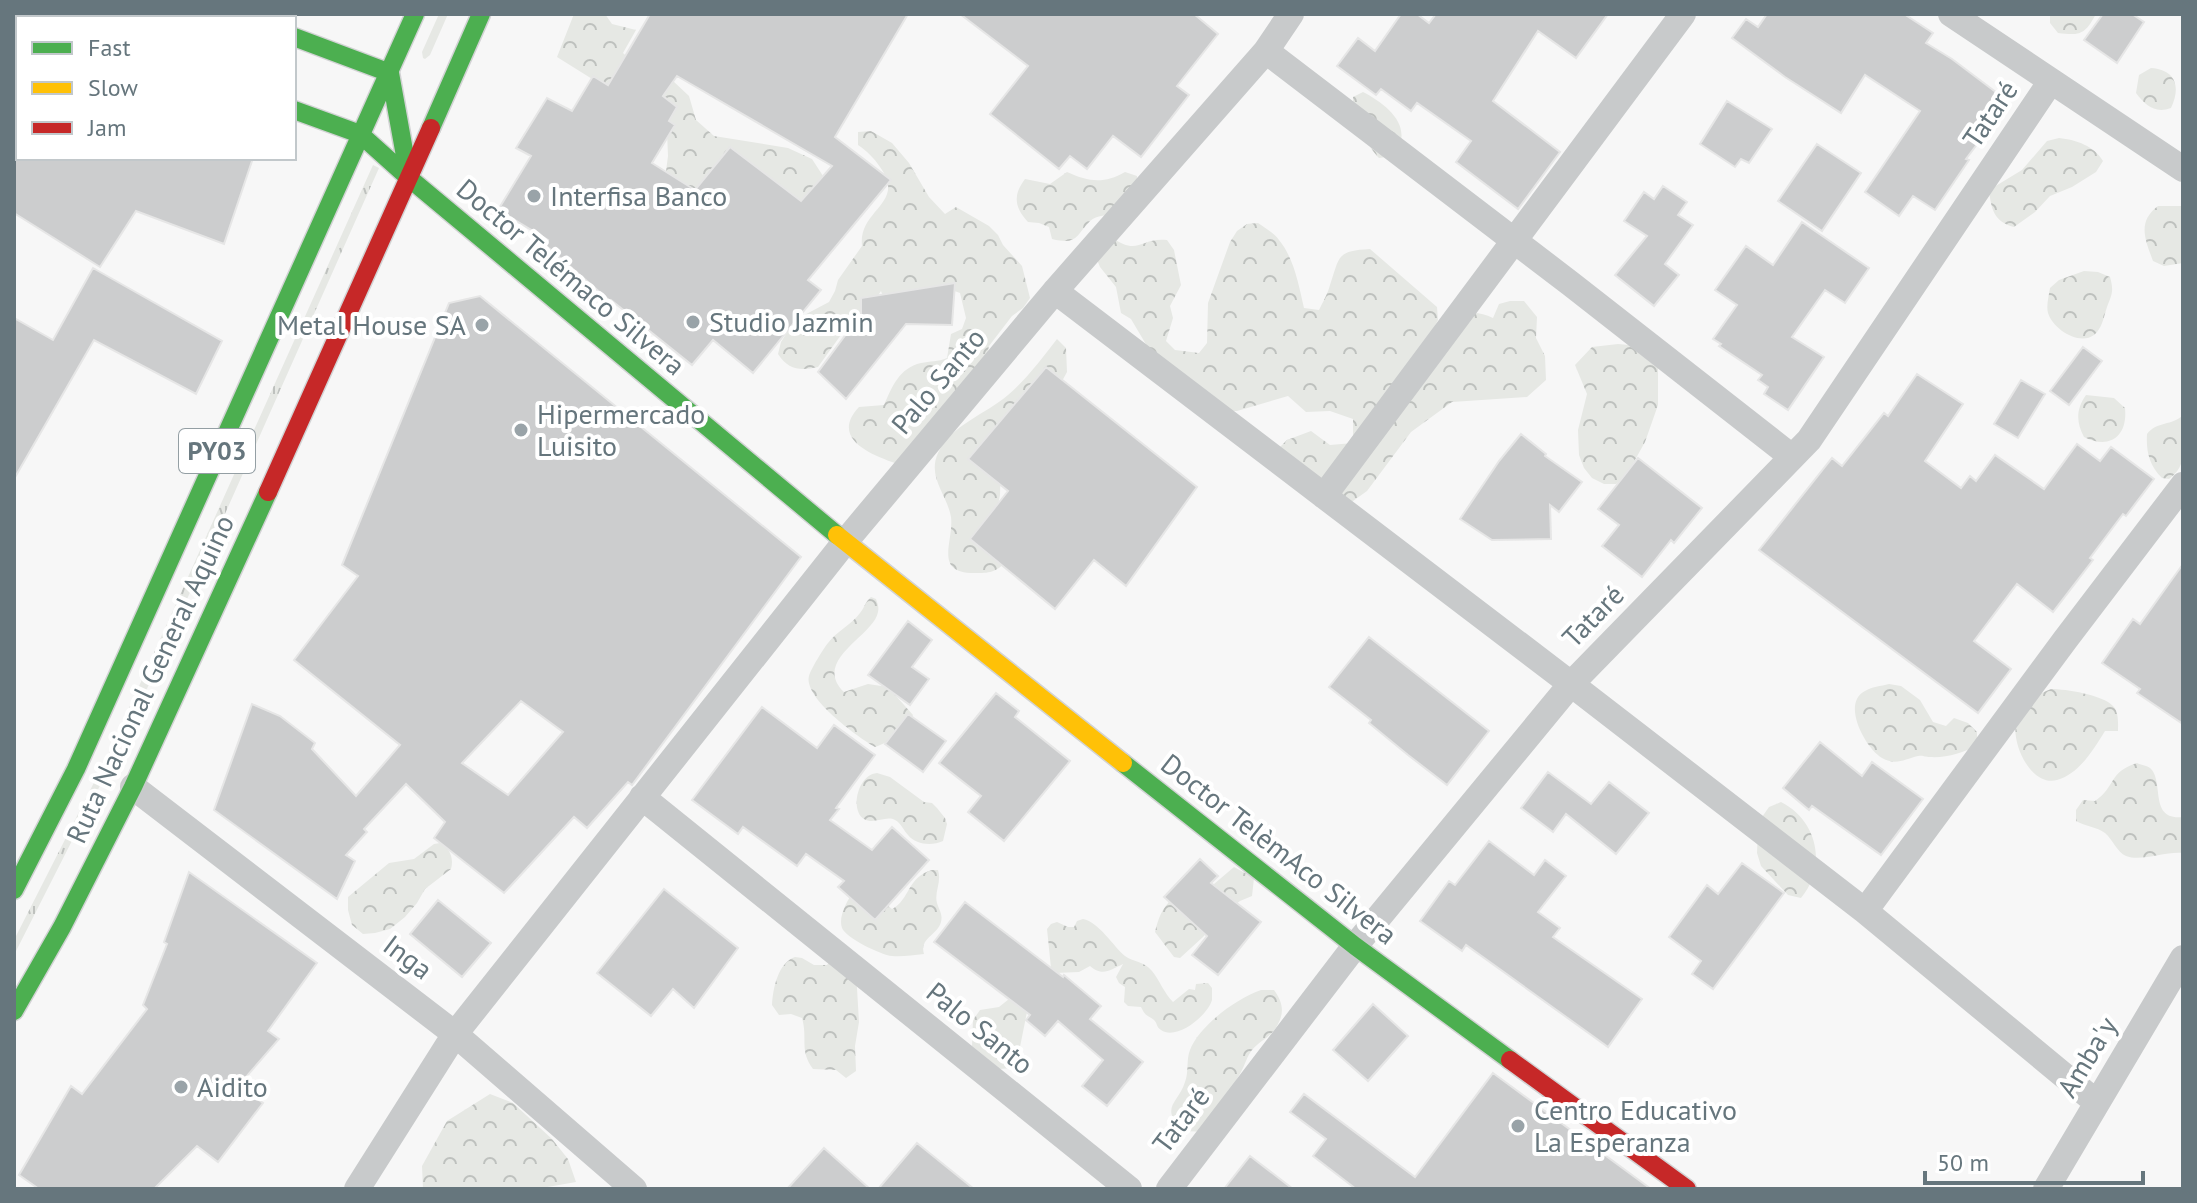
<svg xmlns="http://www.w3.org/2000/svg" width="2197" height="1203" font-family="'PT Sans',sans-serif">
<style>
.grass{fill:url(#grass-tufts)}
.forest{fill:url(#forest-crowns)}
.building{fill:#cccdce;stroke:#e6e6e6;stroke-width:2;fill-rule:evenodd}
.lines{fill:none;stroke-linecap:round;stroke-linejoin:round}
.fast-casing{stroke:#d2d3d4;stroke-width:21}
.slow-casing{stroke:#d2d3d4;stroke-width:21}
.jam-casing{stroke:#d2d3d4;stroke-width:21}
.street{stroke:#c8cacb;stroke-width:26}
.fast{stroke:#4caf50;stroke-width:18}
.slow{stroke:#ffc107;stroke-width:18}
.jam{stroke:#c62828;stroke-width:18}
.poi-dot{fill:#99a3a8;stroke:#fff;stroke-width:3}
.labels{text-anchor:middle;stroke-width:8;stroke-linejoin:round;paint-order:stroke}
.shield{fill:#fff;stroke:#949fa4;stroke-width:2}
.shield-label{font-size:26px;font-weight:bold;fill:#66767d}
.street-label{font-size:28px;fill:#66767d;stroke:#fff}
.poi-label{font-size:28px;fill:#66767d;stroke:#fff;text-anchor:start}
</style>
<defs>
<pattern id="grass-tufts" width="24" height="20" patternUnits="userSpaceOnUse" patternTransform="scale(2)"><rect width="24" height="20" fill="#e6e8e4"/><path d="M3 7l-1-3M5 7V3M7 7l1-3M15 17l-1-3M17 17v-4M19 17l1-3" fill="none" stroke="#bec1be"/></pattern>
<pattern id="forest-crowns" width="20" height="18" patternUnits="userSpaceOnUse" patternTransform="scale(2)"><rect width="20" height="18" fill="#e6e8e4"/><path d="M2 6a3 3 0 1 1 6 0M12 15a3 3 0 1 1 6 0" fill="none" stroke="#bec1be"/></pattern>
</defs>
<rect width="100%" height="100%" fill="#f7f7f7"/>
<path class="grass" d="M92,14H174L185,18H103Z
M439,14H448L430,55L425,59L423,58L422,52Z
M373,165L379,168L151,680L116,755H114L115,756L14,955V940L109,753Z"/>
<path class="forest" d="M574,14H605L612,24L636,30L623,53L651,79L672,80L689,96L696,120L714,136L788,148L812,159L825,179L793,210L708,186L686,190L665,179L668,156L667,132L597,82L557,57Z
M2050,14H2096C2085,34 2081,36 2058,33L2050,23Z
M2151,68C2176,70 2181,87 2171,108C2155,114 2145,105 2136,93L2139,75Z
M1363,92C1388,105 1416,128 1393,156L1379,158C1372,151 1356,126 1354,117C1353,111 1353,103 1353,97Z
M871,131L892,143L909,163L929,197L945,214L956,207L989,226L998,235L1003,245L1022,266L1030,298L1023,308L1012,316L989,346L984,370L895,463C870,454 830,438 859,407L884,405C892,387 899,368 921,363C930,361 938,362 947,358L951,334L962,329L966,318L960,293L949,289L885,302L881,291L875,300L848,325L818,367C801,371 788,370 778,354L781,342L795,320L829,302L835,291L838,280L862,246C858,209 907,204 880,167C874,158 867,151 858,145V132Z
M2059,138C2077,140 2094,146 2103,161L2096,172L2072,187L2050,196L2035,212L2014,227C1994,222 1991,209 1989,190L2022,170L2047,141Z
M1067,172C1089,182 1104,184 1125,172L1137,176V188L1116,215C1107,215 1097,215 1090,221C1075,237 1077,245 1052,239L1049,227L1039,223L1028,222C1014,207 1013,195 1025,179L1050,184Z
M2158,206H2183V263L2164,266L2153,261C2145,239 2137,222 2158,206Z
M1258,223C1265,228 1274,233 1279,240C1294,258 1299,286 1304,308L1319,310C1323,302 1328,293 1330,285C1340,256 1336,251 1370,249L1437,307L1438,320L1428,339C1449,322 1465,304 1493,318L1499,304L1510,301H1524L1537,317L1536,338L1545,356L1546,380L1527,397L1452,402L1411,432L1367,491L1346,506L1270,457L1287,440L1311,431L1330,445L1353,443V419L1330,411L1306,412L1288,396L1237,411H1211L1157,363L1131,319L1121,313L1116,287L1100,267L1091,245L1111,237C1139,257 1140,237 1167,240L1174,250L1181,285L1170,306L1173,318L1166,341L1175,350L1199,353L1207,343L1208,303L1230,242L1237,231L1247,224Z
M2084,271L2098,272L2110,277C2114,291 2112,294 2107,307C2104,316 2102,329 2094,335C2079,346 2053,329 2048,313C2046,306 2049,295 2050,288L2059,280Z
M1057,339L1066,348L1067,372L1055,394L1001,461L1000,495L994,527L1007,561C995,573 990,573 974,573C933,573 954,542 951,517C947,494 927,477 938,453C951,425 986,414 1008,395C1027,379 1042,358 1057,339Z
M1618,344L1629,345L1658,368V405L1645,442L1626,476L1616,484H1604L1592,478L1584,468L1579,455L1578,430L1587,394L1575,365L1592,347Z
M2086,395L2114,398L2125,408C2128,437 2109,450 2084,437C2076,422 2076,409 2086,395Z
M2183,415C2183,437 2190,465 2169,479L2162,478C2149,465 2146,451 2147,434C2157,421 2172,426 2183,415Z
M871,597L876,599C878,605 879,607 878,612C874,636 811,660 844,692L868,684L888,687L913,715C908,730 890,742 875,747C858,737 803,698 809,676C811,669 823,649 828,643C837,631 852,624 860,613C865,607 865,602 871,597Z
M1889,684L1901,686L1920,700L1933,722L1946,726L1954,718L1968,723L1977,732V745C1964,753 1946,758 1930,757C1924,757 1924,755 1918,756C1905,759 1896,766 1882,758C1865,748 1841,703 1865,691C1871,687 1881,686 1889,684Z
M2051,689C2066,689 2103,695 2113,706C2119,712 2118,723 2118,731H2105C2094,749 2079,774 2057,780C2028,788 2004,731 2021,710C2028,700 2040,693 2051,689Z
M2137,763C2141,765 2146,765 2150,768C2165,781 2148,821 2183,817V853C2166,851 2141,862 2126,856C2117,852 2113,840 2105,833C2097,827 2085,826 2076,821V810L2083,800L2095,801C2116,787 2108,772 2137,763Z
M877,773L890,777L924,802L932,803L937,808L945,818L947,824L943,841C932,846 916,845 908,835C904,831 901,823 895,820C886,815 874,825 864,819C850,811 857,775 877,773Z
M1781,802C1817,820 1828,866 1801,898L1788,895L1761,866L1757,853L1758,829L1762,817L1769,807Z
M440,843C450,848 454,858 451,869L425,889L417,903L405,917L390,929L375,933L363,934L352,925L348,910V897L389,863L414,859L434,844Z
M1234,867L1254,878L1252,896L1240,901L1223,914L1203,937L1180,958L1174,957L1155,932C1158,919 1162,908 1172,899L1214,884Z
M932,870H938C942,882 934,892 937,903C939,910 943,914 941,922C937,936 919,938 924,954C913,955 902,957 892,956C881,955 846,938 842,928C838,917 847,901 853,892L877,897L892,909C910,900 907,877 932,870Z
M1083,919C1099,922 1113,946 1125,956C1133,962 1144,961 1152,971C1160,981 1164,993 1173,1002L1189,989L1195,990L1196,984L1208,983L1212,988C1212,990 1212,998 1212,1000C1208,1015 1177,1041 1161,1030C1156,1027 1158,1024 1154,1020C1146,1014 1146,1017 1141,1007L1128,1006L1124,1002L1125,987L1119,983L1116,977L1123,964C1110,970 1103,977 1090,966L1079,972L1055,973L1051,968L1047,929L1051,924L1057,922L1068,927H1074L1077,921Z
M795,957L802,958L814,965H827L831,960L856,971L859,1022L855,1046L856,1071L846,1078L836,1070L813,1069C799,1050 808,1039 802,1018L791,1014L779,1015L772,1005C773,988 778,963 795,957Z
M1261,990H1274C1282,1001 1285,1011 1278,1024C1272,1037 1260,1040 1252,1050C1247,1056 1245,1065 1241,1072C1230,1092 1218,1111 1208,1132L1183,1131C1159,1107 1178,1104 1185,1082C1189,1072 1186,1060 1190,1050C1199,1026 1237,998 1261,990Z
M1009,999L1028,1007L1018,1057L1011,1068L1000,1069L972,1046L973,1020L980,1010L999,1007Z
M490,1094L513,1103L552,1139L568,1159L576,1182L536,1189H423L422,1166L447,1121Z"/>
<path class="building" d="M650,14H908L835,137L891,180L808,280L821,290L753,373L713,340L692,365L611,300L610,301L545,245L548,240L498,210L531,156L516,148L547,98L572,111L593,76L608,85ZM677,76L832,166L801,201L730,147L695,190L652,163L675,125L669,121L677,107L663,96Z
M960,14H1194L1218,34L1177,86L1189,95L1141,157L1113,136L1087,169L1070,156L1059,169L990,114L1028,66Z
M1401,14H1417L1429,23L1436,14H1608L1576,58L1538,31L1493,101L1560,152L1518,209L1456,162L1471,141L1417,103L1411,111L1381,89L1376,95L1337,66L1358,38L1375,51Z
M1767,14H1904L1933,33L1926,43L1952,59L2009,102L1966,159L1969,160L1935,210L1913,196L1899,216L1865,192L1920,111L1865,75L1841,113L1785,77L1732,38L1746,19L1758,27Z
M2103,14H2132L2144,22L2117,63L2084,40Z
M1727,101L1772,129L1749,163L1741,159L1735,167L1700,144Z
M1817,144L1861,173L1822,231L1778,201Z
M14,158H253L224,244L136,211L100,267L14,213Z
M1663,186L1687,202L1678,215L1693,225L1665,264L1679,275L1654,306L1615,275L1647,236L1624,221L1644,192L1654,199Z
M1802,222L1869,268L1845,303L1825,290L1792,337L1824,357L1788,410L1764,394L1768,387L1758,380L1762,375L1719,346L1721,344L1713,339L1737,305L1715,290L1746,246L1773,265Z
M93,268L222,341L196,394L94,340L14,479V318L53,340Z
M955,283L952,325L906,324L846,399L818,372L861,314V298Z
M480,296L801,557L632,785L628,782L587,828L574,817L504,893L434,838L445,822L406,784L364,829L367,832L346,855L355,861L337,899L214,810L252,704L280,716L315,743L312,749L356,796L400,745L294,660L358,576L342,565L449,303ZM521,701L563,732L508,795L462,763Z
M2083,347L2102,361L2069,405L2050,391Z
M1046,367L1197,487L1126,586L1094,560L1055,609L970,539L1008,491L968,459Z
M1917,374L1963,404L1925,461L1961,488L1970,476L1976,481L1995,455L2044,489L2077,444L2100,461L2111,447L2154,479L2126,516L2123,514L2090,558L2093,560L2053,612L2017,584L1974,641L2011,669L1978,713L1759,550L1832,458L1842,466L1884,413L1888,416Z
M2021,380L2045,394L2018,438L1994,424Z
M1521,434L1546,454L1545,456L1582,482L1559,512L1550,505L1551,539L1492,540L1460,519L1499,461Z
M1638,458L1702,508L1674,543L1671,540L1642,577L1602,546L1619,525L1598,509Z
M2183,564V724L2137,693L2140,689L2102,663L2133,619L2140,624Z
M908,621L932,640L912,667L929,679L910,705L868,675Z
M1369,637L1489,731L1447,785L1408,755L1369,723L1371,720L1329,687Z
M996,693L1019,711L1015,717L1070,761L1004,841L968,812L981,796L939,763Z
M762,707L817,748L834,725L875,755L836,808L839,809L830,820L872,850L892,827L929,860L875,920L838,887L844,881L806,854L797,866L743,827L738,834L692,800Z
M908,714L946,741L923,772L885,744Z
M1820,742L1862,776L1872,762L1923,799L1881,855L1812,806L1809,810L1783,788Z
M1548,772L1591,804L1609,782L1649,813L1616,854L1566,814L1553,832L1521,808Z
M1489,841L1534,875L1545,860L1566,876L1538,912L1560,928L1553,937L1642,999L1608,1047L1466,945L1462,951L1420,921L1449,881L1455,885Z
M1200,859L1218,876L1211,883L1261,922L1218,975L1192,955L1207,936L1164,897Z
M1742,863L1784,893L1713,989L1692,974L1701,961L1669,937L1707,885L1718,894Z
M189,872L317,963L268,1031L279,1039L239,1085L263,1103L218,1162L197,1146L154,1189H39L19,1175L71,1086L82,1094L147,1009L143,1005L167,944L164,942Z
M664,889L738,948L694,1008L673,989L651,1016L597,973Z
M438,900L491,943L462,977L410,934Z
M965,902L1063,977L1064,975L1101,1006L1090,1019L1143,1062L1107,1106L1082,1086L1103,1060L1058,1021L1045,1036L1026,1020L1030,1015L934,942Z
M1373,1004L1408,1036L1368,1081L1333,1050Z
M1493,1073L1651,1189H1356L1313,1156L1326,1139L1290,1112L1304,1094L1415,1177Z
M917,1143L974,1189H878Z
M824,1148L870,1189H787Z
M1250,1156L1293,1189H1224Z"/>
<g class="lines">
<defs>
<path id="fast" d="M38,14L49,18
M294,37L390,73L409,178
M294,110L360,134L409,178L837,535
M431,128L481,14
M1123,763L1355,946L1510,1060
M14,890L76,769L415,14
M14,1011L62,927L133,787L268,492"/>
<path id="slow" d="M837,535L1123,763"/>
<path id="jam" d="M231,14L242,18
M268,492L431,128
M1510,1060L1687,1189"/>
</defs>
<use href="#fast" class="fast-casing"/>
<use href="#slow" class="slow-casing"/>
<use href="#jam" class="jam-casing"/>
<path class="street" d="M1951,14L2183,169
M1266,51L1571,284L1792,457
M1055,291L1571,684L1865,911L2096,1102
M1324,496L1683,14
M133,787L455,1034L634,1189
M642,797L1129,1189
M1865,911L2065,640L2183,485
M357,1189L455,1034L845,542L1055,291L1266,51L1291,14
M1169,1189L1355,946L1571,684L1809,440L2051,81
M2046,1189L2183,958"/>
<use href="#fast" class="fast"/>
<use href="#slow" class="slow"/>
<use href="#jam" class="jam"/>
</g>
<g class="poi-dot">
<circle cx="534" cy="196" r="8"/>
<circle cx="693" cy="322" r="8"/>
<circle cx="482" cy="325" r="8"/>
<circle cx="521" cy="430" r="8"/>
<circle cx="181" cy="1087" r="8"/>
<circle cx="1518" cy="1126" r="8"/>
</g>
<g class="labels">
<rect class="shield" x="179" y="429" width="76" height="44" rx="6"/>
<g class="shield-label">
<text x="217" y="460">PY03</text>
</g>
<g class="street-label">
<text transform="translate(1990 114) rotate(-56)" y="10">Tataré</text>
<text transform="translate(571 277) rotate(40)" y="10">Doctor Telémaco Silvera</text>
<text transform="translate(938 381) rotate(-50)" y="10">Palo Santo</text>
<text transform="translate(1593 616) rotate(-46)" y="10">Tataré</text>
<text transform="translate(150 679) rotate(-65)" y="10">Ruta Nacional General Aquino</text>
<text transform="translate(1279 849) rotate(38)" y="10">Doctor TelèmAco Silvera</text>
<text transform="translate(408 957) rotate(37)" y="10">Inga</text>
<text transform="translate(980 1028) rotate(39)" y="10">Palo Santo</text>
<text transform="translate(2087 1057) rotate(-59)" y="10">Amba'y</text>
<text transform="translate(1181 1120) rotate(-53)" y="10">Tataré</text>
</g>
<g class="poi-label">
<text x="550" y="206">Interfisa Banco</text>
<text x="709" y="332">Studio Jazmin</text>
<text x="466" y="335" text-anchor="end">Metal House SA</text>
<text x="537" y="424">Hipermercado<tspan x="537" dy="32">Luisito</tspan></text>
<text x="197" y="1097">Aidito</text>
<text x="1534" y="1120">Centro Educativo<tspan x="1534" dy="32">La Esperanza</tspan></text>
</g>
</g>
<rect width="2197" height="1203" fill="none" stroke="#66767d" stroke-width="32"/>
<rect x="16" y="16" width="280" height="144" fill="#ffffff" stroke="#c2c8cb" stroke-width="2"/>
<rect x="32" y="42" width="40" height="12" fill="#4caf50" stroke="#c2c8cb" stroke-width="2"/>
<text x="88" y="56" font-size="24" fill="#66767d">Fast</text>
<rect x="32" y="82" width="40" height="12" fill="#ffc107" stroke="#c2c8cb" stroke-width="2"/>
<text x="88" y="96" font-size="24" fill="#66767d">Slow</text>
<rect x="32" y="122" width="40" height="12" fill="#c62828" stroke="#c2c8cb" stroke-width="2"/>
<text x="88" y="136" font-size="24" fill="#66767d">Jam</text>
<path d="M1925 1171v12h218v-12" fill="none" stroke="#66767d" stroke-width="4"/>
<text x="1937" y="1171" font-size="24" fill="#66767d" stroke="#ffffff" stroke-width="6" paint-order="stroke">50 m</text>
</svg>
